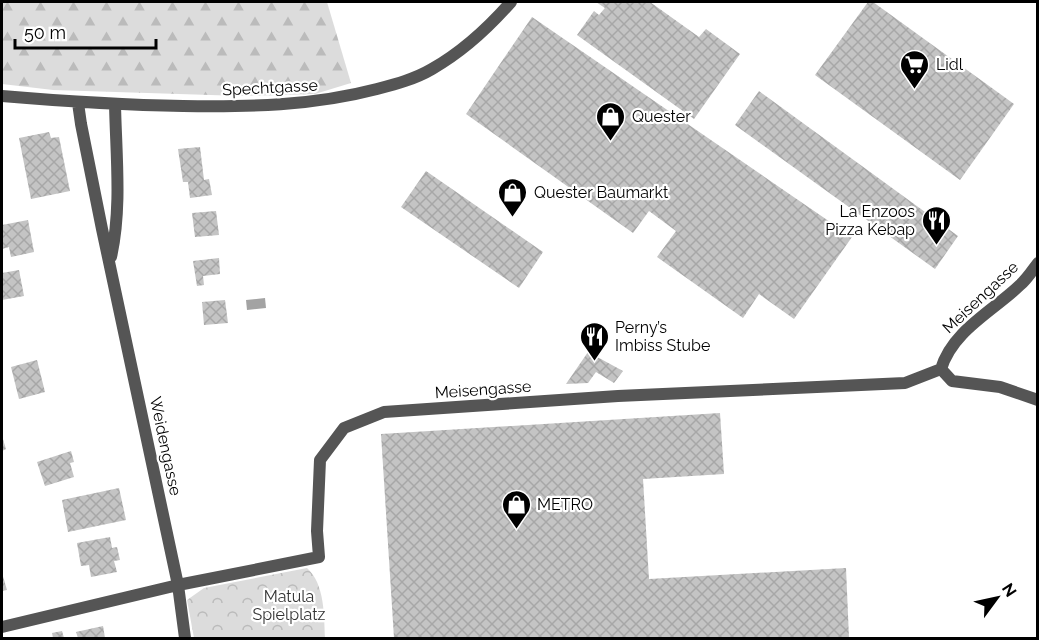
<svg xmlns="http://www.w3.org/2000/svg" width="1039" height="640" font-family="Raleway,sans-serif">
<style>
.forest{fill:url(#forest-firs)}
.park{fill:url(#park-crowns)}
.water{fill:#a3a3a3}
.building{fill:url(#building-cross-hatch)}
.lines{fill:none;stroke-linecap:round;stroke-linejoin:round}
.street{stroke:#555;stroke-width:12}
.labels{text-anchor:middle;stroke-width:4.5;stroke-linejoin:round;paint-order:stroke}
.poi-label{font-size:16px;fill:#000;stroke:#fff;text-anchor:start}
.street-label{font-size:16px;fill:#000;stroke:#fff}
.park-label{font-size:16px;fill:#333;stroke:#fff}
</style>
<defs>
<pattern id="forest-firs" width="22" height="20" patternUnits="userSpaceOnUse" patternTransform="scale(1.5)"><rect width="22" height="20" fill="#dcdcdc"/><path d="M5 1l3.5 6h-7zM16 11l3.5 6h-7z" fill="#bbb"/></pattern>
<pattern id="park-crowns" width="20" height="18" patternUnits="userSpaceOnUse" patternTransform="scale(1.5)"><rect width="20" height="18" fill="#dcdcdc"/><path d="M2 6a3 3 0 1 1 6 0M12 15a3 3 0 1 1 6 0" fill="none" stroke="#bbb"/></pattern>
<pattern id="building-cross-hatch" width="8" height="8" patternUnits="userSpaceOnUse" patternTransform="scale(1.5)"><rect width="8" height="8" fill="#c4c4c4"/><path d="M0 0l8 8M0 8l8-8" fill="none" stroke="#a7a7a7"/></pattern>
</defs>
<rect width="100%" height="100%" fill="#fff"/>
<path class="forest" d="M2,2H327L351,83L315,94L242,96L53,90L2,84Z"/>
<path class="park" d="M307,568C325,584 324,616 325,638H194L187,600L204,588Z"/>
<path class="water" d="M265,298L266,308L247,310L246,300Z"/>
<path class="building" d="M596,2H650L699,37L706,29L740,54L694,119L577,35L594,11L599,15L605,8Z
M868,2H873L1014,104L960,180L815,75Z
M532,17L852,237L794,319L759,294L743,318L657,257L676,231L649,211L633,233L466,114Z
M759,91L958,236L935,269L735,125Z
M49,132L51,138L59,137L70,191L31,199L19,138Z
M200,147L204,180L209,179L212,195L190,198L188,182H183L178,149Z
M426,171L543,252L519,288L401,207Z
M216,211L219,235L195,237L192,213Z
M28,220L34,252L11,257L9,247L2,249V225Z
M219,258L220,274L203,276L204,285L197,286L193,261Z
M19,270L24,296L2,300V273Z
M225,300L228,323L204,325L202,302Z
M588,352L623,371L614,383L596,372L588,383L566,384Z
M37,360L45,392L19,399L11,367Z
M720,413L724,474L643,479L649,579L846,568L849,638H394L381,434Z
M2,436L6,449L2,451Z
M71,451L74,462L70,463L74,477L45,486L37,462Z
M119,488L126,520L68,532L62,500Z
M110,537L112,548L117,547L120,560L114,561L117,572L91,577L89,565L81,566L77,543Z
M2,573L7,590L2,591Z
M103,626L105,638H78L76,632Z
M62,631L64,638H53L52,633Z"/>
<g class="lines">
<path class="street" d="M2,96C62,101 122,105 183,106C249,107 312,106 377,89C396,84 415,79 432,69C462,52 489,27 511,2
M78,103L81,124L102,229L178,585L185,638
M111,257C122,208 116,155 115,104
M941,369C952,331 993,311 1020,285C1027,279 1032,271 1038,263
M941,369L952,381L1000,387L1038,400
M2,627L178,585L319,557L317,531L320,460L344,428L384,412L618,396L905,383L941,369"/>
</g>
<defs>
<symbol id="supermarket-pin" viewBox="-11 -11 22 30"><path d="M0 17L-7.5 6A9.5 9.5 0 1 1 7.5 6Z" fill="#000" stroke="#fff"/><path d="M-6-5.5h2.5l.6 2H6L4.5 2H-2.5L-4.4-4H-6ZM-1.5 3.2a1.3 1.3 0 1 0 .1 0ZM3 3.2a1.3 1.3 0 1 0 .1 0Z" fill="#fff"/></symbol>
<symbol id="shop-pin" viewBox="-11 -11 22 30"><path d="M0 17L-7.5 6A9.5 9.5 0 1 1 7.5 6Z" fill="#000" stroke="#fff"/><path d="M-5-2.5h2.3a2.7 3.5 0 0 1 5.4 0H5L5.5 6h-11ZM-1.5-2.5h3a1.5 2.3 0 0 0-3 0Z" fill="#fff"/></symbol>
<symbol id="restaurant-pin" viewBox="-11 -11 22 30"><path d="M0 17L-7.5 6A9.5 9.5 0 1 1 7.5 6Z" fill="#000" stroke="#fff"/><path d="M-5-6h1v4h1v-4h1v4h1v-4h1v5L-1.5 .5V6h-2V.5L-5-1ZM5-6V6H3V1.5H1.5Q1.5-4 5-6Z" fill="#fff"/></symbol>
</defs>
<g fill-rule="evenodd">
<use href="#supermarket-pin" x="898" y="48" width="33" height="45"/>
<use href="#shop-pin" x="594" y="100" width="33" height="45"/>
<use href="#shop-pin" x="496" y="176" width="33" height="45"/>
<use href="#restaurant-pin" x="920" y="204" width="33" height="45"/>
<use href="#restaurant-pin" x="578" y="320" width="33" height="45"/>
<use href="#shop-pin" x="500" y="488" width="33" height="45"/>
</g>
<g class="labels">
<g class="poi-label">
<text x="936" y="70">Lidl</text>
<text x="632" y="122">Quester</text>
<text x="534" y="198">Quester Baumarkt</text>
<text x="915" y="217" text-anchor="end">La Enzoos<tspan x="915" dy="18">Pizza Kebap</tspan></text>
<text x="615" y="333">Perny’s<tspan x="615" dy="18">Imbiss Stube</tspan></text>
<text x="537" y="510">METRO</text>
</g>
<g class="street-label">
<text transform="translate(270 87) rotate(-3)" y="6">Spechtgasse</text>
<text transform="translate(980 297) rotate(-43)" y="6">Meisengasse</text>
<text transform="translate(483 389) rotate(-4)" y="6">Meisengasse</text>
<text transform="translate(166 446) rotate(78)" y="6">Weidengasse</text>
</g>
<g class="park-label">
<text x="289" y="602">Matula<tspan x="289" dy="18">Spielplatz</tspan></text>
</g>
</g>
<rect width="1039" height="640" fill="none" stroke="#000000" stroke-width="6"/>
<g transform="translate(997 598) rotate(57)" stroke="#ffffff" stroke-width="4.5" paint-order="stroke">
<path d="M0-4.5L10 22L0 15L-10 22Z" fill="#000000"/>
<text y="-9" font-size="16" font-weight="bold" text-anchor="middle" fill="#000000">N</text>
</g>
<path d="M15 39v9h141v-9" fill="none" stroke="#000000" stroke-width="3"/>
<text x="24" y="39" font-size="18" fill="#000000" stroke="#ffffff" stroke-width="4.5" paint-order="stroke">50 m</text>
</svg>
